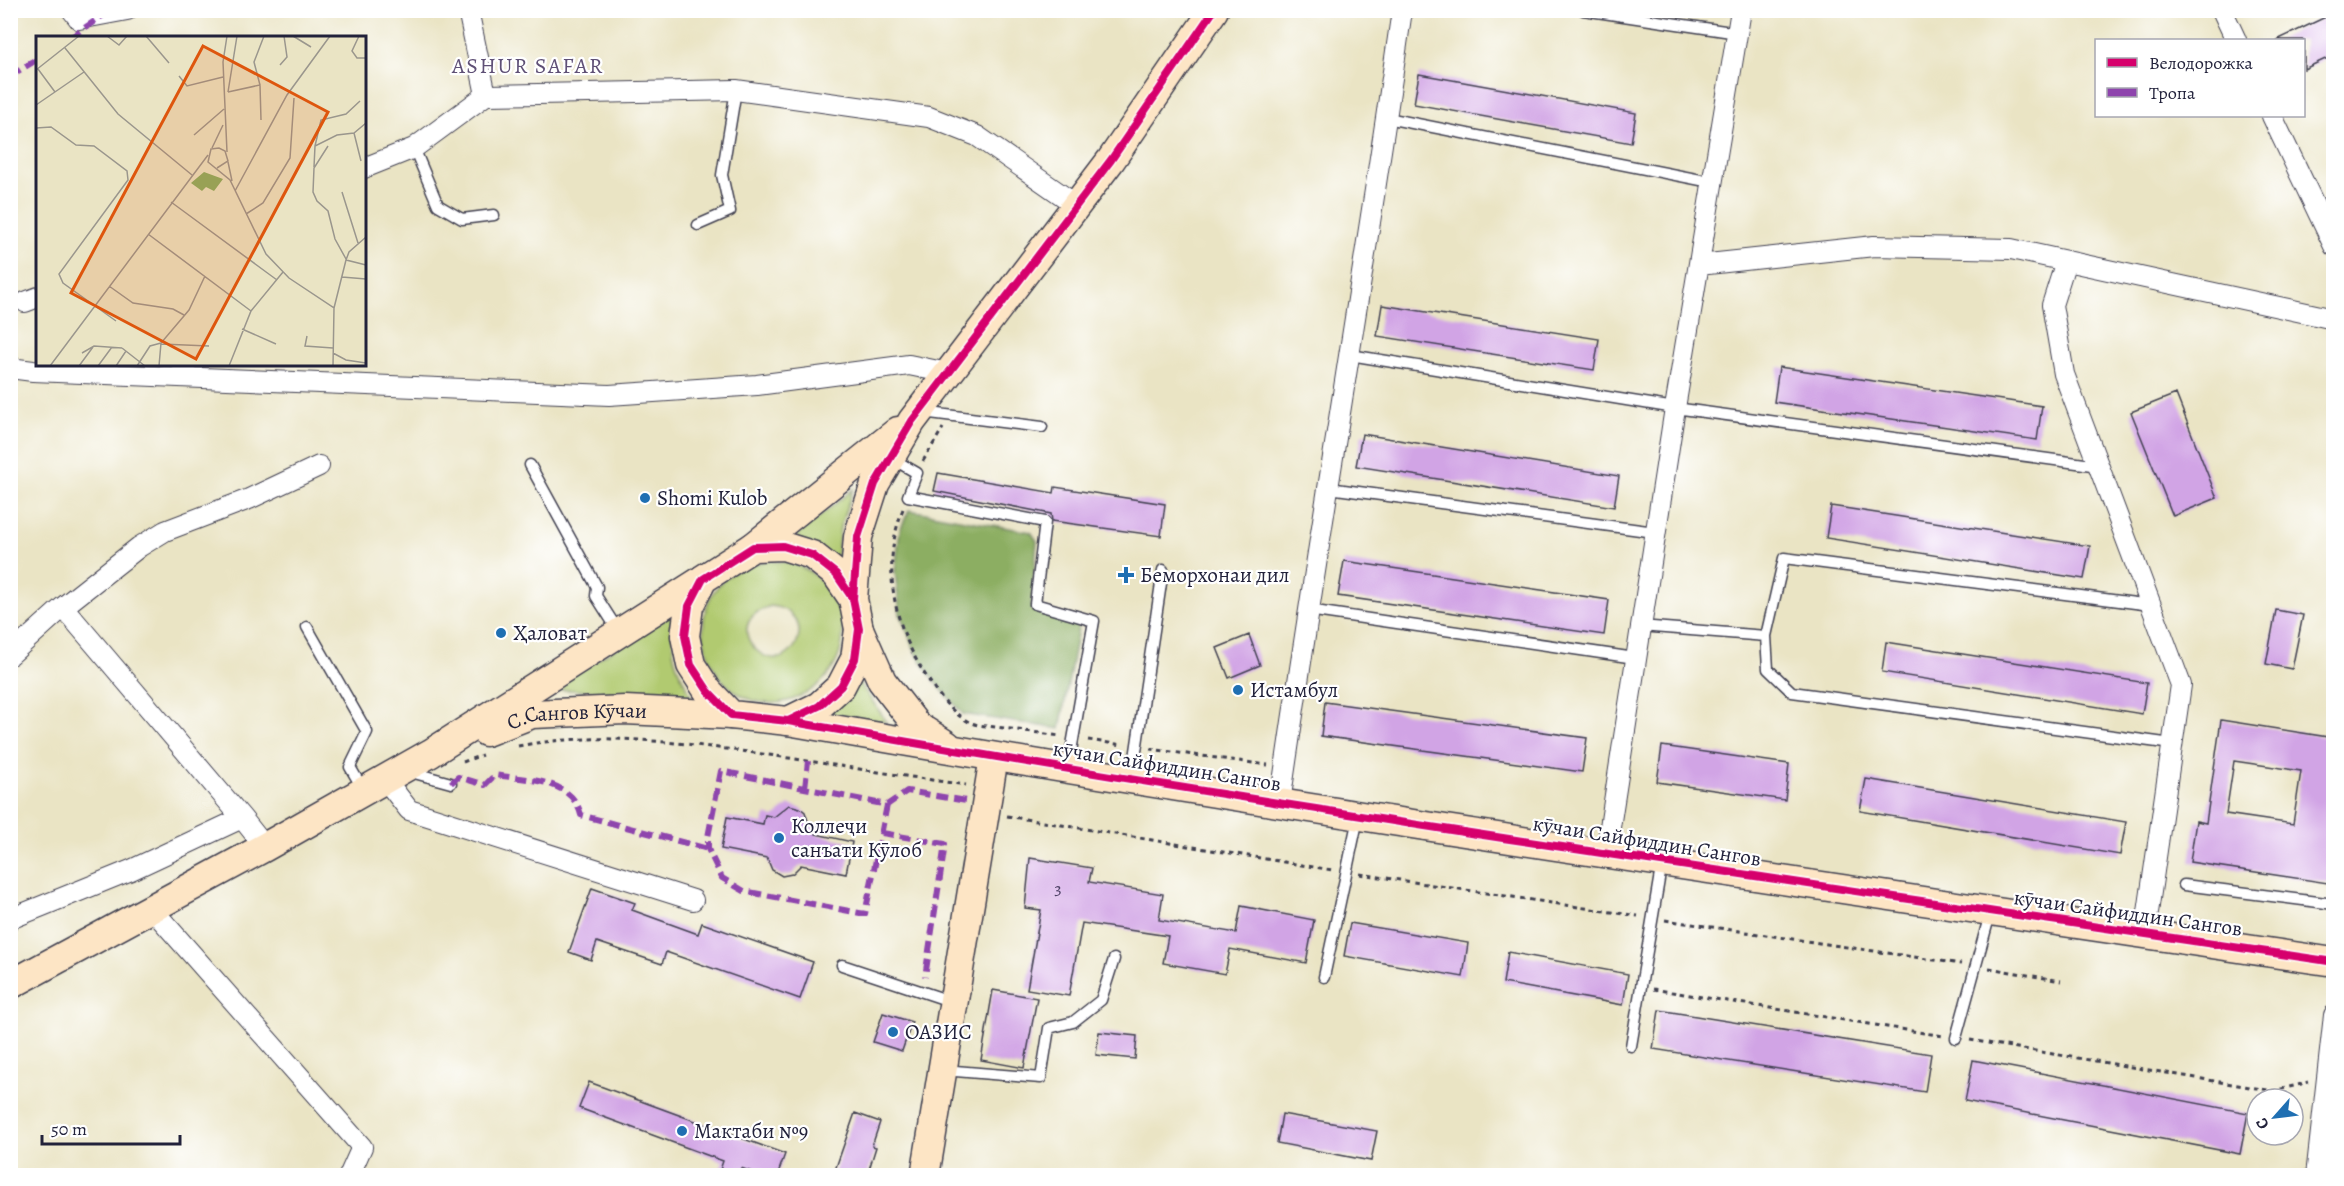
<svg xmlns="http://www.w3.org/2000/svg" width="2344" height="1186" font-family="Alegreya,serif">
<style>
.green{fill:#b1ca6f;stroke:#6a7655;stroke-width:1.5;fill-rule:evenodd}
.forest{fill:#8cae62;stroke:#57684e;stroke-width:1.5}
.building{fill:#d1a4e5;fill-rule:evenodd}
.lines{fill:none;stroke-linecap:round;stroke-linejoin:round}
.lane-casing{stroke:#403f50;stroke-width:13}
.street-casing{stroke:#403f50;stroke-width:22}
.secondary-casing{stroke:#403f50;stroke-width:31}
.path{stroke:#403f50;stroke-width:3;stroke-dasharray:4.5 4.5;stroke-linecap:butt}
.lane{stroke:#fff;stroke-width:10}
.street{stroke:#fff;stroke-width:20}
.secondary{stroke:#fde5c5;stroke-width:28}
.quiet{stroke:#8e44ad;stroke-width:6;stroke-dasharray:12 6;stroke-linecap:butt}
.cycleway-casing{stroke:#fff;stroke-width:11}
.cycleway{stroke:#d6006c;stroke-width:8}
.poi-dot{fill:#1f6fb2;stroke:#fff;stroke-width:2}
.labels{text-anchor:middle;stroke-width:4.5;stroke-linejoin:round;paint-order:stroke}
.number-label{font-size:18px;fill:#4e4266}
.poi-label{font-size:21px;fill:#22223b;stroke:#fff;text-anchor:start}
.street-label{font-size:21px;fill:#22223b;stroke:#fff}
.neighbourhood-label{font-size:22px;letter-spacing:1.5px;fill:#5f5076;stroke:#fff}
.inset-road{fill:none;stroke:#9a968d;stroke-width:1.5}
.view{fill:#de560e;fill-opacity:0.15;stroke:#de560e;stroke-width:3}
.inset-edge{fill:none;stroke:#22223b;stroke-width:3}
</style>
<rect width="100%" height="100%" fill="#fff"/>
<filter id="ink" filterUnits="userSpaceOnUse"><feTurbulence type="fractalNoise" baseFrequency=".0167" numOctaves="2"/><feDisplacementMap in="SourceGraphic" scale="12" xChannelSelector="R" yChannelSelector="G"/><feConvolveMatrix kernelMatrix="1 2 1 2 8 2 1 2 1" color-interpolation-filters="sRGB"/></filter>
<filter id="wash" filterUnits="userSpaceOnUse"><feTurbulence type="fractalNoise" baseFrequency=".008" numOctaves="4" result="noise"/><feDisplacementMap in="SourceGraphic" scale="24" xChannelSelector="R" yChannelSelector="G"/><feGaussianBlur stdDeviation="1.35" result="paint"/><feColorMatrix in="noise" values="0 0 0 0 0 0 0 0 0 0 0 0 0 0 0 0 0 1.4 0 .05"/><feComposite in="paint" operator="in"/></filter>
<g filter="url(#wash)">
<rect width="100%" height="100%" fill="#eae4c4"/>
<path class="green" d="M853,489L840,527L836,563L793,539Z
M766,561C775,562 785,561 793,564C834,576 855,627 835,664C825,682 811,693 791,700C713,723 667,606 740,569C747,565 758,563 766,561ZM771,606C790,608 806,624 796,644C773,686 714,623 771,606Z
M674,613C670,651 672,663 692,696L548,689Z
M856,678L887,722L827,713Z"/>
<path class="forest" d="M909,510L1031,532L1037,541L1031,609L1079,623L1060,729L963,714L934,681L915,651L900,614L895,572L900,530Z"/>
<g id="blocks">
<path class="building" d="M2334,13V55L2304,69V40H2277Z
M1419,74L1636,113L1631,143L1414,104Z
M1382,305L1599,339L1594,370L1377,336Z
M1779,367L2042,406L2037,440L1774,402Z
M2176,394L2217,498L2173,516L2131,412Z
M1362,434L1619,476L1614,507L1356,466Z
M938,473L1054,493L1055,487L1165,504L1161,536L1052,521L1051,514L934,491Z
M1831,506L2090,546L2084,579L1826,538Z
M1344,561L1609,600L1604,635L1338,596Z
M2276,610L2303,615L2292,669L2266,664Z
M1249,635L1260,665L1229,678L1217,648Z
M1886,642L2147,683L2142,714L1882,672Z
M1325,702L1587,738L1582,772L1321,736Z
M2221,720L2334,738V884L2190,862L2196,821L2206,823ZM2234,761L2301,771L2293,824L2226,814Z
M1662,746L1789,764L1785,800L1657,782Z
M1866,779L2126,822L2120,855L1860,811Z
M789,805L800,808L805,812L809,824L818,826L816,834L852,842L846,874L801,865L792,874L782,876L772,870L767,858L721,849L727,817L763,824L765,815L774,817Z
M1030,858L1092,868L1089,882L1163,894L1159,920L1236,933L1241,906L1314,920L1306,963L1230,949L1225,974L1163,963L1168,936L1082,923L1069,996L1027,989L1041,910L1025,908Z
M592,888L635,903L632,910L698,934L702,923L813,962L800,999L666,952L662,964L597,942L591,960L569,952Z
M1350,923L1468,943L1463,977L1344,956Z
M1508,952L1628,974L1623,1005L1503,983Z
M993,990L1037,998L1024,1068L981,1060Z
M1659,1010L1931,1054L1925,1092L1653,1049Z
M883,1013L912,1022L902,1051L873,1042Z
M1099,1032L1137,1036L1135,1059L1096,1055Z
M1973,1060L2248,1113L2240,1154L1965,1101Z
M589,1082L785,1154L777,1176H763L741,1168L738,1176H718L723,1161L579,1108Z
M855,1113L880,1122L872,1146L876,1147L867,1176H833Z
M1282,1114L1377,1131L1371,1161L1277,1143Z"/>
</g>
</g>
<g filter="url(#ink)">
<use href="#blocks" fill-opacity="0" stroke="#403f50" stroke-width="1.5"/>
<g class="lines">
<defs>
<path id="lane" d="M1583,10L1738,33
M1387,118L1711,182
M414,148L438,205L462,219L494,215
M698,225L730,211L722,175L736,90
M1350,355L1675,408L2099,466
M922,412L1042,427
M891,458L917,473L908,496L1045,522L1035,604L1094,621L1068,768
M530,465L597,587L596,596L619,632
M1329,488L1655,532
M1308,610L1635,658
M1640,626L1766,636L1768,669L1792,692L2172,744
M307,627L367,732L350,767L364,791
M1766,636L1784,558L2151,605
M407,771L451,783
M1132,778L1163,570
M2184,885L2334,904
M842,965L953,1002
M1324,977L1358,818
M1956,1038L1990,914
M1631,1046L1662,862
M943,1070L1041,1078L1049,1028L1073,1022L1101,1000L1114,959"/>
<path id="street" d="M72,10L79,19L127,10
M468,10L486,95
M2222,10L2236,40
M2272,116L2334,246
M364,168L414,148L486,95L736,90L929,117L977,136L1076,205
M2066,261L2052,305L2064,374L2181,685L2145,933
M1699,265L1874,246L2011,249L2334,319
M25,302L38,297
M10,368L33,371L609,395L757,385L909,365L948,373
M63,607L139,547L165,531L249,499L319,466
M10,655L63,607L242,818
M385,779L409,810L693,900
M1280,803C1318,538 1364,275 1402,10
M1606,853L1675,408L1741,10
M152,909L362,1147L349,1176
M10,919L131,870L242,818L265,847
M2316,1176L2334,1015"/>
<g id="secondary">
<path d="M753,547L898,431"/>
<path d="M853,599L836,574L812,555L783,546L753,547L703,579L689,606L685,636L691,665L708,691L731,715L788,721L819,706L841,686L855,659L859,629L853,599L858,537L875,484L912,421L1111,160L1214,10"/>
<path d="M859,629L882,681L917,726L947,745"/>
<path d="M788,721C1302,812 1818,885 2334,962"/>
<path id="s1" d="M486,732L532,714L625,710L731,715"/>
<path d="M10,985L265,847L431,753L702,580"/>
<path d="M925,1176L994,757"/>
</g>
</defs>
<use href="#lane" class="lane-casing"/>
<use href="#street" class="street-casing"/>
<use href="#secondary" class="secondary-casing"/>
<path class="path" d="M923,461L943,428
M903,509C880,566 894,629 928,679C939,696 952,713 969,722C977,726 988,726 996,727C1018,730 1039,733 1060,736
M1088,740L1123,745
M518,746C603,730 691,744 776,756C840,766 903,776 966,785
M1150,749L1268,765
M463,762L482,755
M1007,816L1332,870
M1360,874L1638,916
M1665,920L1961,964
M1989,968L2061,981
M1653,989L1943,1036
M1970,1040L2274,1091L2309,1082"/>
<use href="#lane" class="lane"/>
<use href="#street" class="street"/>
<use href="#secondary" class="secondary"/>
<path class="quiet" d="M70,38L105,14
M10,76L38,59
M451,783L458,777L485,785L495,775C526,780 572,778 581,815L708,849
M805,788L808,761
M887,805L865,914L744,891L722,878L708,849V837L721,771L887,805L907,791L966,801
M882,833L945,844L925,977"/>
<defs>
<path id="cycleway" d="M853,599L836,574L812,555L783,546L753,547L703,579L689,606L685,636L691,665L708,691L731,715L788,721L819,706L841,686L855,659L859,629L853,599L858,537L875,484L912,421L1111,160L1214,10
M788,721C1302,812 1818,885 2334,962"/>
</defs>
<use href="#cycleway" class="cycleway-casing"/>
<use href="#cycleway" class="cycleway"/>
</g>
</g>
<g class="poi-dot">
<circle cx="645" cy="498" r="6"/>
<path d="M1123 566h6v6h6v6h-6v6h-6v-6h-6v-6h6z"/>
<circle cx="501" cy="633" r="6"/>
<circle cx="1238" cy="690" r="6"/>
<circle cx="779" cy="838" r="6"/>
<circle cx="893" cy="1032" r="6"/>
<circle cx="682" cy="1131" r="6"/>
</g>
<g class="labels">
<g class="number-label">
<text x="1058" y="894">3</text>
</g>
<g class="poi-label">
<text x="657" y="505">Shomi Kulob</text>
<text x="1140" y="582">Беморхонаи дил</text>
<text x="513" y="640">Ҳаловат</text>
<text x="1250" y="697">Истамбул</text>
<text x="791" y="833">Коллеҷи<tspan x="791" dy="24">санъати Кӯлоб</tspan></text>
<text x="905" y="1039">ОАЗИС</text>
<text x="694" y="1138">Мактаби №9</text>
</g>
<g class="street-label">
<text dy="7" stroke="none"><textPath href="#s1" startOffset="94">С.Сангов Кӯчаи</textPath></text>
<text transform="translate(1167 766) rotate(9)" y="7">кӯчаи Сайфиддин Сангов</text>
<text transform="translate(1647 841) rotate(9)" y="7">кӯчаи Сайфиддин Сангов</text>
<text transform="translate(2128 913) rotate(8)" y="7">кӯчаи Сайфиддин Сангов</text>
</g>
<g class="neighbourhood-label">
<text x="528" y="73">ASHUR SAFAR</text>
</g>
</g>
<g transform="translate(36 36)">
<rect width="330" height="330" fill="#eae4c4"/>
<path d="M168,136L187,143L178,155L170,151L166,155L155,147Z" fill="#8cae62"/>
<path class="inset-road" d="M71,0L83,9L91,0M110,0L133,27M257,0L275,11M323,0L316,15L321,22H330M29,12L82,78L156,139M244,29L251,21L248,0M2,33L19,56M0,34L43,0M143,40L151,50L187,41M224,49L225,84M192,56L224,49L218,26L228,0M192,56L201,0M0,69L48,36M0,92L15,91L40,109L58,110L91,135L92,144L23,238L27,247L80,285M318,97L325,125M158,99L188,73M279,110L285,84L310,78L324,65M292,110L278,132L277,156L281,165L292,175L299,203L310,223M176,112L187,89M191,116L187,26L191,0M192,126L196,145M278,131L279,110L301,99L318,97L330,87M181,132L192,125L189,115L183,112L175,113L172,126L194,144L230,218L253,242L298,272L297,330M199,155L251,59L294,0M306,156L322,207M135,166L241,244M210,178L227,167L254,122L258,62M112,198L215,275M310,224L313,216L330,201M306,241L330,243M73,250L97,267L137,273L148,279M298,272L310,224L330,229M206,293L240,308M271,300L269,310L297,312M125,308L173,310M86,312L109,330M46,317L58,310L86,312M297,317L310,324L330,327M14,330L172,119M43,330L57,311M62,330L76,311M80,330L90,315M101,330L114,310L125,307M123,330L125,307L153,274L169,240M193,330L215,275L247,236"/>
<path class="view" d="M167,10L292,76L160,323L35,257Z"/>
<rect width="330" height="330" class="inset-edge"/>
</g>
<rect width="2344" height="1186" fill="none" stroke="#fff" stroke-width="36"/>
<rect x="2095" y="39" width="210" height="78" fill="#ffffff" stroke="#a7a7b1" stroke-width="1.5"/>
<rect x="2107" y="58" width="30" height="9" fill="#d6006c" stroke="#a7a7b1" stroke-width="1.5"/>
<text x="2149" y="69" font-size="18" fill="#22223b">Велодорожка</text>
<rect x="2107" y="88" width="30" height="9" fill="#8e44ad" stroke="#a7a7b1" stroke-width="1.5"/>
<text x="2149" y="99" font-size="18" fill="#22223b">Тропа</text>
<g transform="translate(2275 1117) rotate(242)"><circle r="28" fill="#ffffff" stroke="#a7a7b1" stroke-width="1.5"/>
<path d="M0-4.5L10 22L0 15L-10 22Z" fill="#1f6fb2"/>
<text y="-9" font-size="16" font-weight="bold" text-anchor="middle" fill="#22223b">С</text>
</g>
<path d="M42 1135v9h138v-9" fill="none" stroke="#22223b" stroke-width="3"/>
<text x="51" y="1135" font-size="18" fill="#22223b" stroke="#ffffff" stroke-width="4.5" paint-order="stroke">50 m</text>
</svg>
